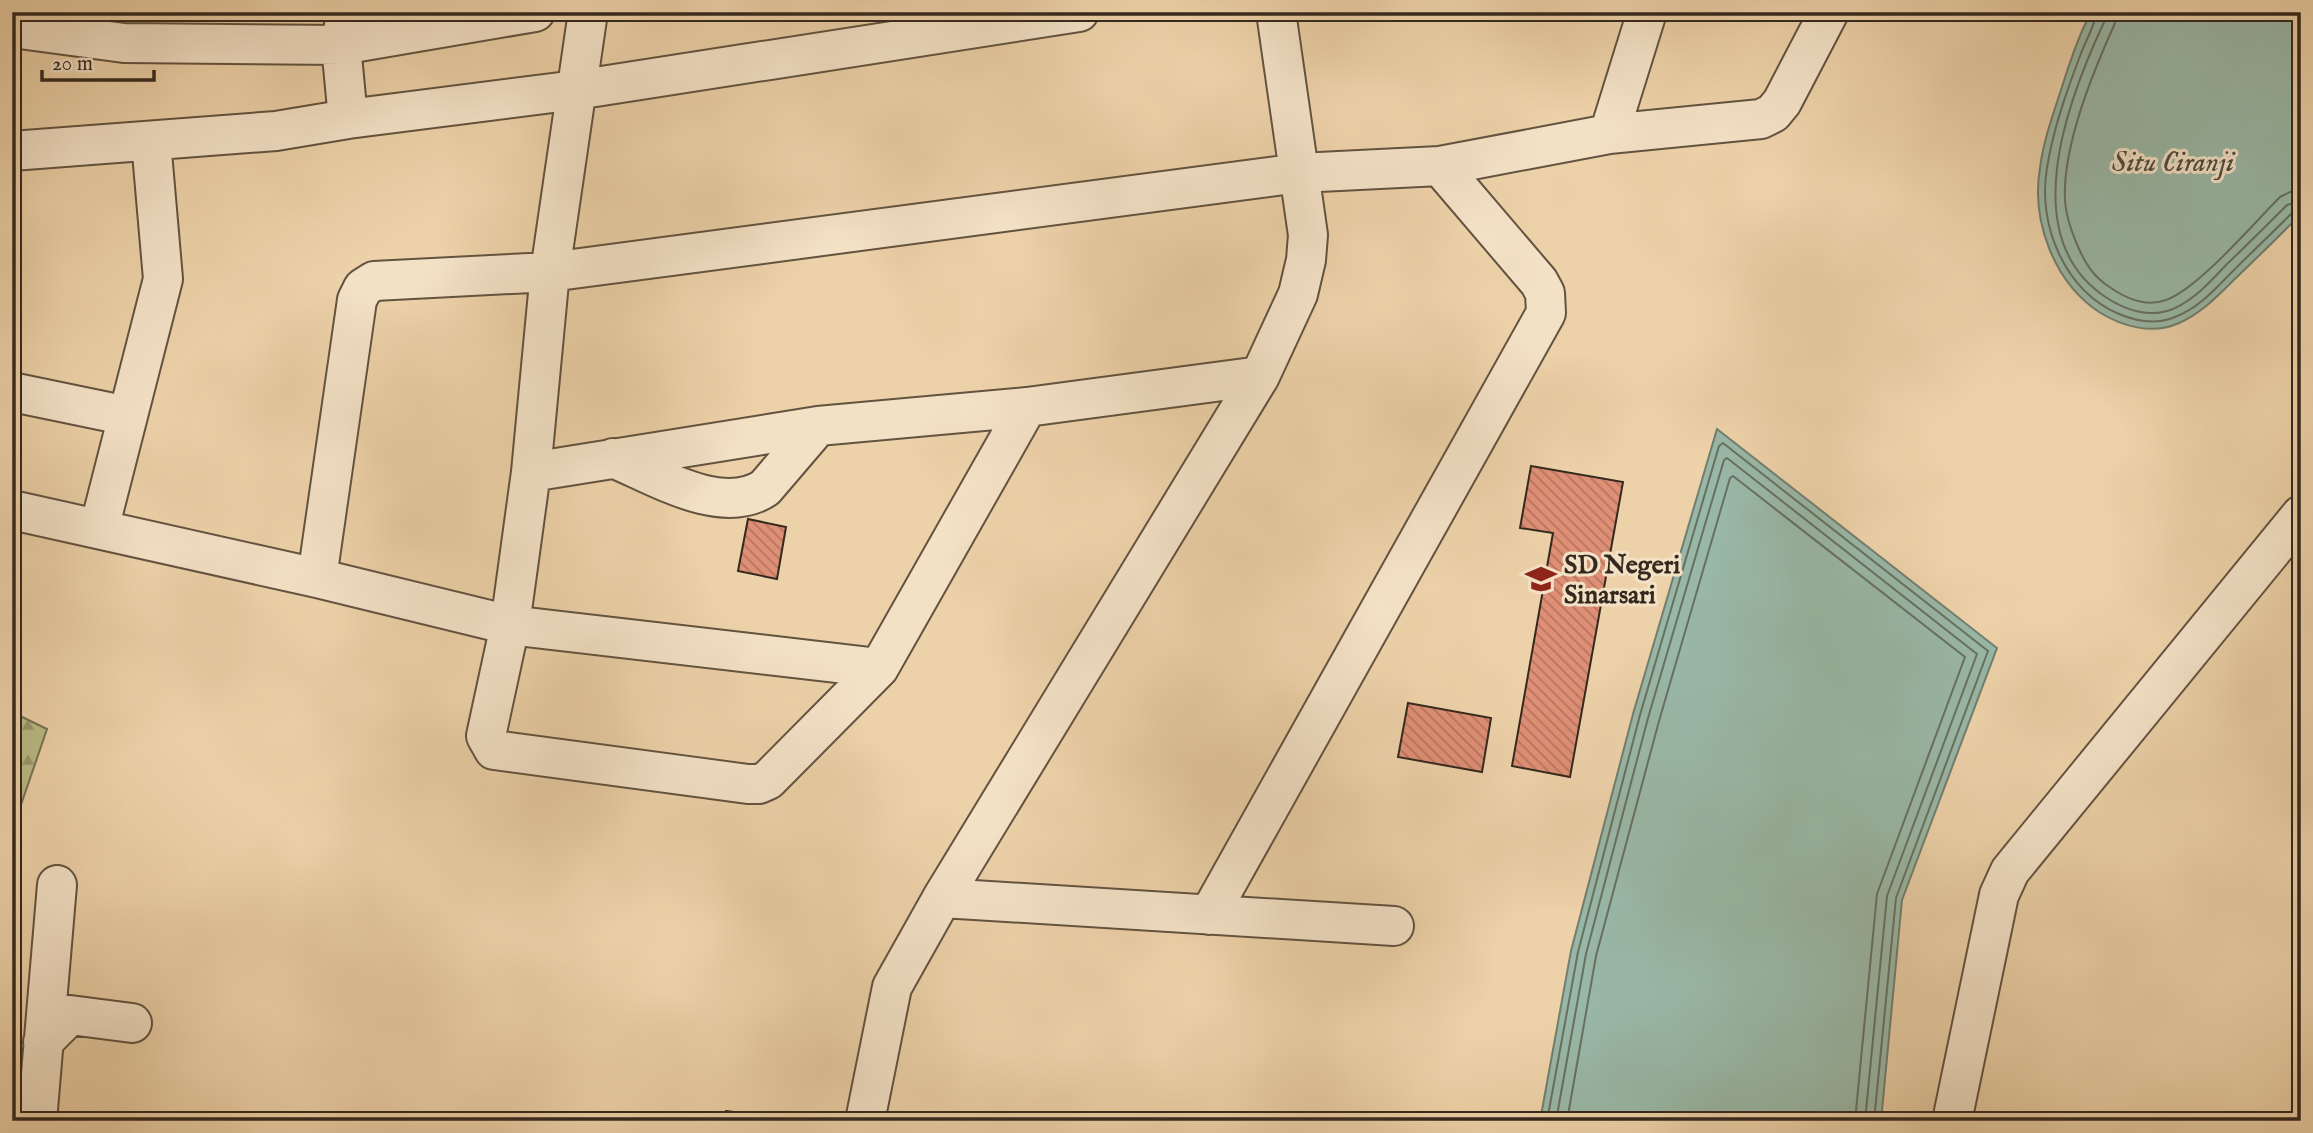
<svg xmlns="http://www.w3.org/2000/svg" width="2313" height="1133" font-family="'IM FELL English',serif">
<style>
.forest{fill:url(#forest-firs);stroke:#777252;stroke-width:2}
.water{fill:#99b7a6;stroke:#717e70;stroke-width:2}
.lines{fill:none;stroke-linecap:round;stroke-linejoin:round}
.shore{stroke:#667062;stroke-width:2}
.building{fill:url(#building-back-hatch);stroke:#34291e;stroke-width:2}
.minor-casing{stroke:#625340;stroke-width:42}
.minor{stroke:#f3e1c6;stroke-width:38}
.labels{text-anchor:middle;stroke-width:6;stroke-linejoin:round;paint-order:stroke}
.poi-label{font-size:26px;font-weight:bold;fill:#34291e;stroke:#f3e1c6;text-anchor:start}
.water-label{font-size:28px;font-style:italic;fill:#4d4c40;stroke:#f3e1c6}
</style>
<defs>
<pattern id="forest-firs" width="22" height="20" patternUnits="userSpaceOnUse" patternTransform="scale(1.75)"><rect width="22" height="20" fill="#babb86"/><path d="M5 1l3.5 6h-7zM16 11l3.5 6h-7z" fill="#98986d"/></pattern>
<pattern id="building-back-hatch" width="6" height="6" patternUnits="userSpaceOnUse" patternTransform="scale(1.75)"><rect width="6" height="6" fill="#df8f75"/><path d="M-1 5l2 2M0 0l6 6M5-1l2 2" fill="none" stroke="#b6755f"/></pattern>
</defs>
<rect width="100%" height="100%" fill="#edd1a8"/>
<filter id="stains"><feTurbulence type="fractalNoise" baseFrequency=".00286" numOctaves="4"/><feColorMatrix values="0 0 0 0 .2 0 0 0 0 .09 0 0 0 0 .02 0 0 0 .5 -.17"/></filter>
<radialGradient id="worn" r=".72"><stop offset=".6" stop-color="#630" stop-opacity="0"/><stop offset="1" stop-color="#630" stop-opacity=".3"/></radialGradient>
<path class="forest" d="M12,712L47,729L12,831Z"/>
<path class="water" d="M2091,12H2301V214C2281,234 2261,254 2240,274C2221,292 2204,312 2179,323C2153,335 2123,327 2099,312C2054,282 2031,221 2040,168C2043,144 2051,120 2059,96C2068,68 2077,39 2091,12Z
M1717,429L1997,648L1902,900L1881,1121H1540L1571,951L1633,714Z"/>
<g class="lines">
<path class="shore" d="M2097,12C2095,25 2084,44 2080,56C2066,93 2053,130 2047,168C2037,225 2065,291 2119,314C2138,322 2156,325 2175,317C2199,308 2215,289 2233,271C2253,251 2273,232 2293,212L2301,210
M2105,12V20C2068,99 2014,238 2107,298C2127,311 2151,318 2173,309C2195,299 2210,282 2226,265C2247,245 2267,225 2287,205L2301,201
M2116,12L2115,23C2093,72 2062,147 2065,201C2066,215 2071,230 2076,242C2084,262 2093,277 2111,288C2127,299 2147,307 2166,300C2198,289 2254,223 2280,197L2290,192L2301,190
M1547,1121L1578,952L1640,715L1719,446L1723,443L1988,651L1896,898L1874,1121
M1556,1121L1586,954L1648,718L1724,460L1727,458L1977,654L1887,896L1865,1121
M1567,1121L1596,956L1659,721L1730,478L1733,476L1965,657L1877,894L1855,1121"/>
</g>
<path class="building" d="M1531,466L1623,482L1570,777L1512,766L1553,533L1520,528Z
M748,519L786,527L777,579L738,571Z
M1408,703L1491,718L1482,772L1398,757Z
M726,1111L766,1116V1121H725Z"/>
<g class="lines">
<defs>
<path id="minor" d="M346,12L341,45L348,119
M588,12L550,272L531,472L510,625L486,736L494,750L748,784H759L768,780L879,668L1027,407
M12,28L124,43L341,45L535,12
M1609,134L1647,12
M12,151L276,131L348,119L576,90L1079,12
M12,392L128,416
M613,458C654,475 722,517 765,488L818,426
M531,472L818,426L1027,407L1260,376
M12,510L317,578L510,625L879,668
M99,529L163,279L151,141
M317,578L357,300L363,288L374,281L550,272L1299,173L1440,166L1609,134L1761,119L1773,113L1782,102L1829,12
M942,898L1394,926
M1209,915L1546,313L1545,293L1539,282L1440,166
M43,1042L70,1015L132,1023
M37,1121L57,885
M865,1121L892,987L942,898L1260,376L1298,294L1306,260L1308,235L1276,12
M1952,1121L1999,895L2010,871L2301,515"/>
</defs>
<use href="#minor" class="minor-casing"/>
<use href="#minor" class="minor"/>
</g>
<defs>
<symbol id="school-bare" viewBox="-9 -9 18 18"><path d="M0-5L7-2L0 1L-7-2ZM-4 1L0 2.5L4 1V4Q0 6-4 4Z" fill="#8f2418" stroke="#f3e1c6" stroke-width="2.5" paint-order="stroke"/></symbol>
</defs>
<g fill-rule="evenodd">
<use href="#school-bare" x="1519" y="557" width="44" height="44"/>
</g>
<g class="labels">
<g class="poi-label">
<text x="1564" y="573">SD Negeri<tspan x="1564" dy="30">Sinarsari</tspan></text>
</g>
<g class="water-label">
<text x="2173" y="171">Situ Ciranji</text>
</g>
</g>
<rect width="2313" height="1133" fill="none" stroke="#edd1a8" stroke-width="42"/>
<rect x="14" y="14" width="2285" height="1105" fill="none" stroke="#34291e" stroke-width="3.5"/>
<rect x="21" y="21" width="2271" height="1091" fill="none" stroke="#34291e" stroke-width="2"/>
<path d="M42 70v10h112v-10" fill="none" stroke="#34291e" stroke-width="3.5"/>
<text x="52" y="70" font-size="21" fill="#34291e" stroke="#f3e1c6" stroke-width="5" paint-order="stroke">20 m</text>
<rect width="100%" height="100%" filter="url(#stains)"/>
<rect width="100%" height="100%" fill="url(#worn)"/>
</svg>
